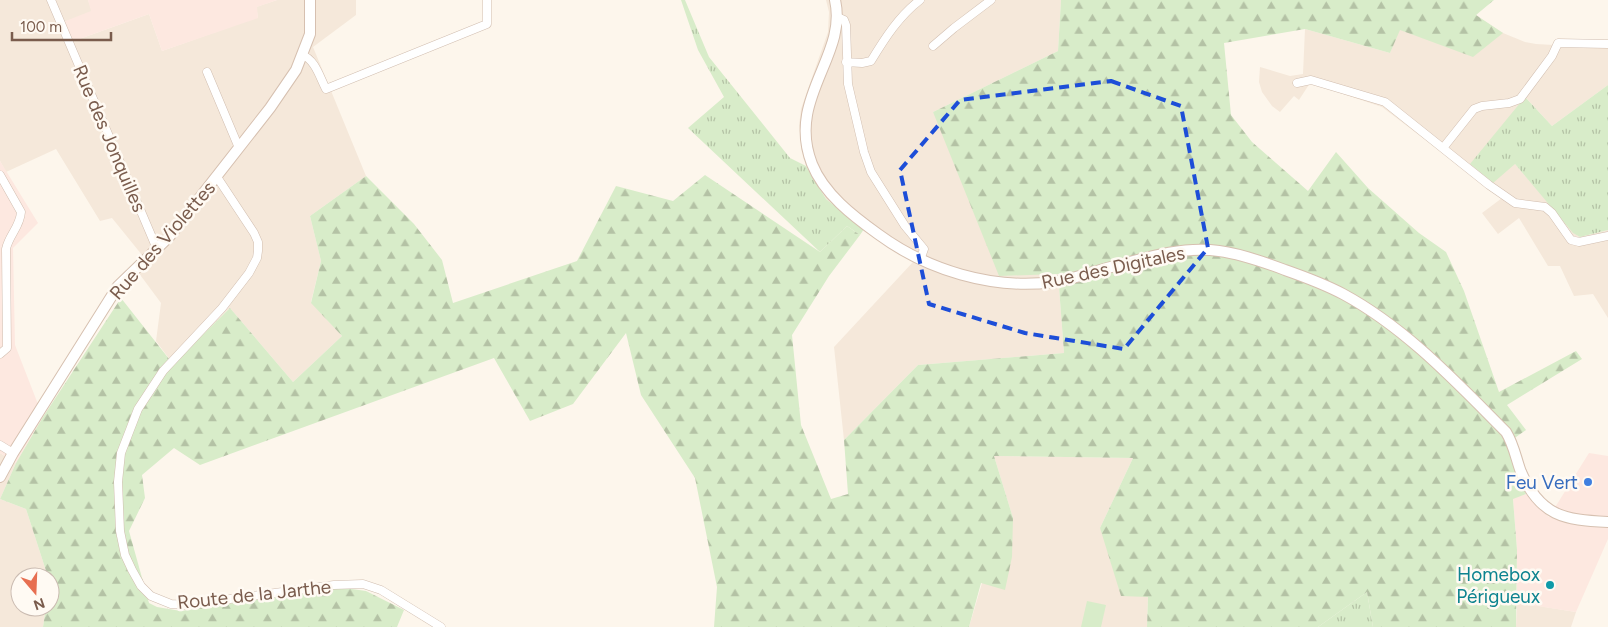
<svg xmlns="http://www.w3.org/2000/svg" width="1608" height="627" font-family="Figtree,sans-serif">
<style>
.residential{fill:#f5e8da}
.commercial{fill:#fde8e0}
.grass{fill:url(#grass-tufts)}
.forest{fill:url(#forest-firs)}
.pitch{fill:#d8ecc9}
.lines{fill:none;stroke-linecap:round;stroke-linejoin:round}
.street-casing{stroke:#d1beb0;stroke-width:9}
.secondary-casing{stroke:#d6c0b0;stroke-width:12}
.street{stroke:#fff;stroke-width:8}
.secondary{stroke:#fff;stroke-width:10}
.marked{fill:none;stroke:#1d4ed8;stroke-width:4;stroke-dasharray:10 6;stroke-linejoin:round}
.shop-dot{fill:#3f7fe0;stroke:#fffaf3;stroke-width:2}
.culture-dot{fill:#0f9aa8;stroke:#fffaf3;stroke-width:2}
.labels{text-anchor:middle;stroke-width:5;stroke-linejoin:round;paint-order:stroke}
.street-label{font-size:19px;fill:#7a5c4d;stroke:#fffaf3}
.shop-label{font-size:19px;fill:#366cbe;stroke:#fffaf3;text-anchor:end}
.culture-label{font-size:19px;fill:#0d838f;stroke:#fffaf3;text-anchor:end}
</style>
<defs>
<pattern id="grass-tufts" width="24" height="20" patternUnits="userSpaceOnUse" patternTransform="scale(1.25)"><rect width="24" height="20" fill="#d8ecc9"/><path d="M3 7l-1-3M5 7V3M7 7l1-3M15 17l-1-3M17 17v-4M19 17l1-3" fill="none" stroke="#b4c2a5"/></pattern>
<pattern id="forest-firs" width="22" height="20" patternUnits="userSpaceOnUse" patternTransform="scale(1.25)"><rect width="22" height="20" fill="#d8ecc9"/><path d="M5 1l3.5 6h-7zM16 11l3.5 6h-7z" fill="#b4c2a5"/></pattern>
</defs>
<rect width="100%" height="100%" fill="#fdf6ec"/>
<path class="residential" d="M0,0H88L92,11L71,42L149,14L162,51L258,17L256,7L277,0H356V15L313,47L366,176L310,216L321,261L311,302L342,336L293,382L230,308L173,364L156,341L161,303L138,272L142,255L112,218L100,221L56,149L6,172L0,161Z
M826,0H1061L1058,51L933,112L1058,274L1064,353L918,365L844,440L834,347L913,262L864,229L826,199L806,166L799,126L801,109L828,32L829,12Z
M1475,15L1503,33L1525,42L1536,44L1608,48V85L1552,126L1526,98L1515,164L1574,233L1580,237L1608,230V318L1593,294L1574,296L1560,266H1548L1519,218L1498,234L1482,213L1502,198L1382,107L1310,83L1299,100L1294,96L1280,112L1272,106L1262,92L1259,82L1260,67L1290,76L1303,74L1305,29L1390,53L1399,30Z
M0,453L16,463L0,499L26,509L48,577H20V607H46L43,627H0Z
M994,456L1133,458L1100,528L1148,596L1147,627H969L982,583L1013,518Z
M1517,603L1539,606L1576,612L1571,627H1516Z"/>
<path class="commercial" d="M88,0H277L257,7L258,18L162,51L149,14L71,42L63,22L91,11Z
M0,161L38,223L13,248L15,345L43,417L16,463L0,453Z
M1589,453L1608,456V539L1576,612L1517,603V550L1513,498L1526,494L1549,517Z"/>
<path class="grass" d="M681,0H685L709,57L790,158L806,166L826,199L864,229L860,235L847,226L820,252L688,128L724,97L698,50Z
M1608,85V230L1580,237L1573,233L1515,164L1493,183L1470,164L1525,97L1552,126Z
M1367,592L1373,627H1318Z"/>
<path class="forest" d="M1061,0H1494L1476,15L1503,33L1473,57L1400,30L1390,53L1305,29L1224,43L1231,115L1252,142L1308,191L1336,152L1368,188L1419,233L1446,252L1464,291L1499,392L1576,351L1582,359L1507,405L1526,430L1506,444L1526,494L1513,499L1517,550L1516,627H1373L1367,592L1318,627H1147L1148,597L1121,596L1100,528L1133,458L994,456L1013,518L1012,557L1005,590L981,583L969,627H714L717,587L695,478L641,395L626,333L573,404L530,421L494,358L200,465L174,448L142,475L145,498L129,531L149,603L157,607L181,611L338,587L366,591L404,610L397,627H43L46,607H50V577H48L26,509L0,499L16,463L43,417L121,298L173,364L230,308L293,382L342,336L311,303L321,261L310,216L366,176L414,224L442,260L453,303L577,261L616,186L673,201L705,175L820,252L847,226L860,235L829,276L792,335L801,425L831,499L848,494L844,440L918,365L1064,353L1058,274L999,276L933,112L1058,51Z"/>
<path class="pitch" d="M1087,601L1106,605L1101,627H1081Z"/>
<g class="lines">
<defs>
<path id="street" d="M51,0L157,249
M837,17L844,20L846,25L848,84L864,152L871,172L905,226L924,249L920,260
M933,46L954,28L991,0
M302,55C315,59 320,78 326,89L487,24V0
M846,62L862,63L871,61C885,38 899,16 920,0
M207,72L239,148
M1297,83L1311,80L1385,102L1489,185L1515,203L1545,207L1552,213L1571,240L1579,242L1608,236
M1443,148L1474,109L1482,106L1509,103L1520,99L1552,56L1558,43L1608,44
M0,175L21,212C20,227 9,235 6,249L7,348L0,354
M217,177L254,233L258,242V251L257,258L249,273L222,308L163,371L138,409L121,453L118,482L120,531L125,555L132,570L141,586L151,596L171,604L186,605L334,585L363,584L381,590L441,627
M0,445L13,453"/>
<path id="secondary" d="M835,0C848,56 786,98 812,164C824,194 853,216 878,234C927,270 992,290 1053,282C1075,279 1097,270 1119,265C1151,256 1186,246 1219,251C1242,254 1264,262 1285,270C1305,277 1324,284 1343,294C1406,328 1456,382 1506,432C1514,445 1516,459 1521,472C1540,516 1564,520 1608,522
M0,477L13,453L118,286L169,237L270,108L296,70L310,34V0"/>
</defs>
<use href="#street" class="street-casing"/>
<use href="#secondary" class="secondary-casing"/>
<use href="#street" class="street"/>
<use href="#secondary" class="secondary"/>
</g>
<path class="marked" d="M1111,81L1181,106L1208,248L1124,349L1025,333L929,304L900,170L960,100Z"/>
<circle class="shop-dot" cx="1588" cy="482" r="5"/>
<circle class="culture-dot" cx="1550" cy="585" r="5"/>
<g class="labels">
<g class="street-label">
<text transform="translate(110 138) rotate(67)" y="7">Rue des Jonquilles</text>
<text transform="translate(162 240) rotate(-49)" y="7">Rue des Violettes</text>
<text transform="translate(1113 267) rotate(-12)" y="7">Rue des Digitales</text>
<text transform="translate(254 594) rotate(-6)" y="7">Route de la Jarthe</text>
</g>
<g class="shop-label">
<text x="1578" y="489">Feu Vert</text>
</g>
<g class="culture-label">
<text x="1540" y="581">Homebox<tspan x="1540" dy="22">Périgueux</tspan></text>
</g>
</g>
<g transform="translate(35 592) rotate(161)"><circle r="24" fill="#fffaf3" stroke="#cabbb1"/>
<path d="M0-4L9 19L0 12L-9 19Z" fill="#e76f51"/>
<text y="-8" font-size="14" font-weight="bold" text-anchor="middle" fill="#7a5c4d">N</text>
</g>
<path d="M12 32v8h99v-8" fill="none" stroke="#7a5c4d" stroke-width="2.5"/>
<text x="20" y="32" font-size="15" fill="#7a5c4d" stroke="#fffaf3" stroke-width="4" paint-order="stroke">100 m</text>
</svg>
